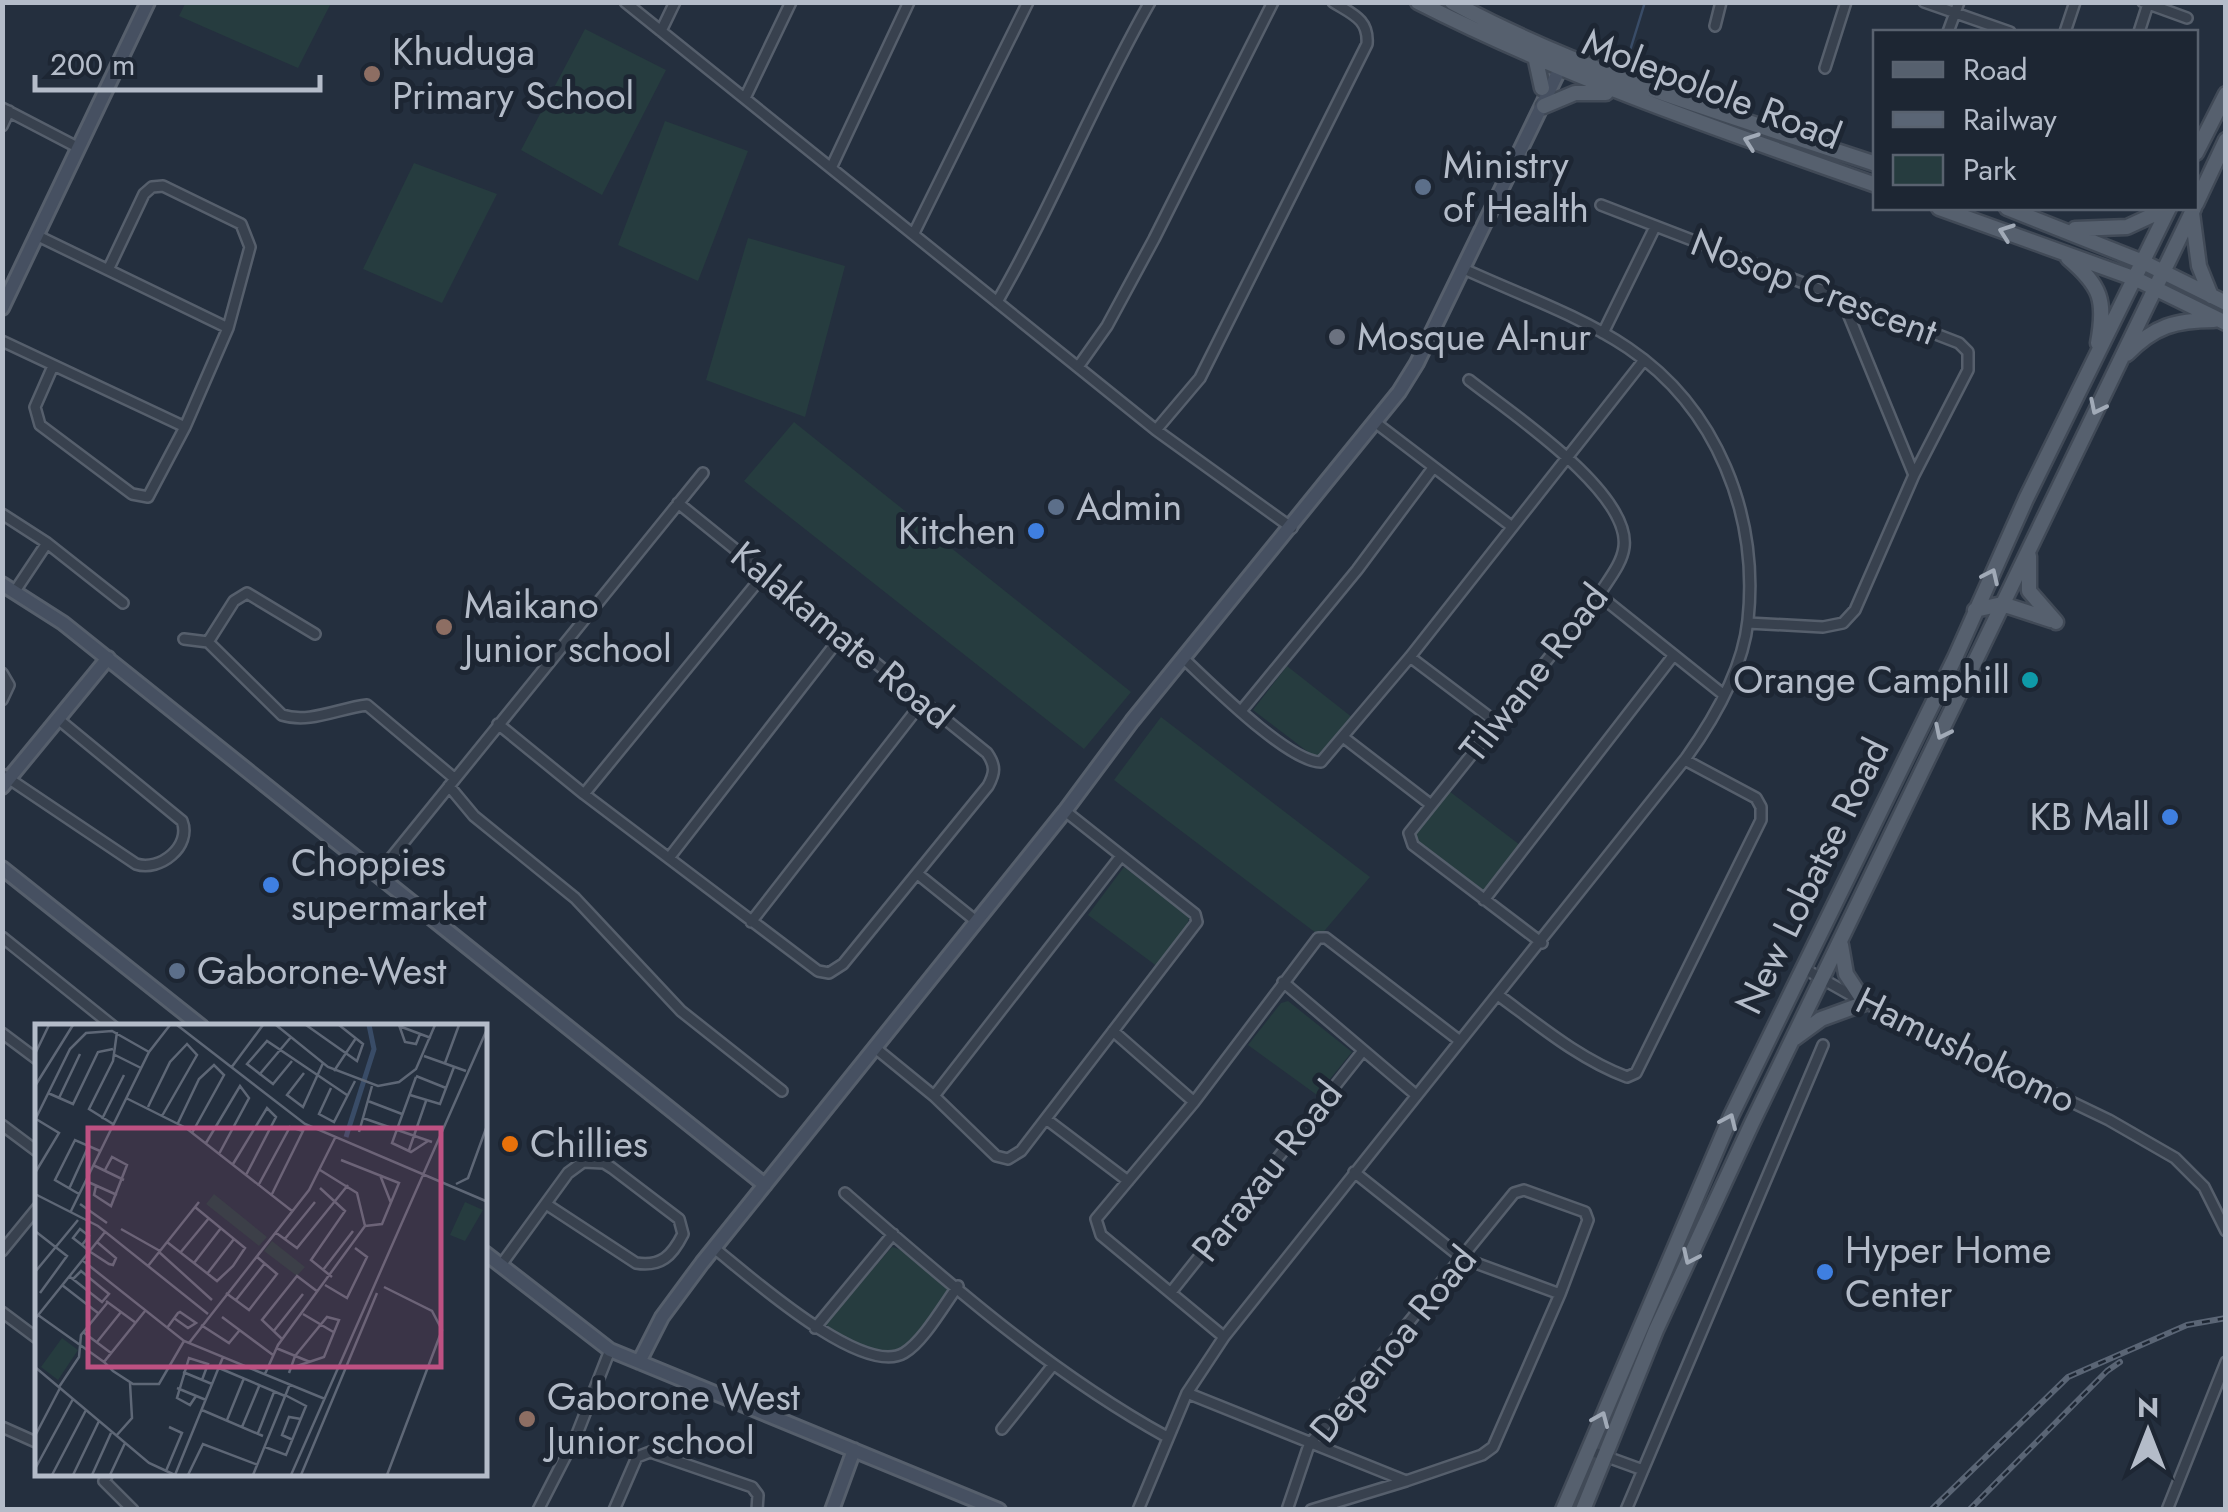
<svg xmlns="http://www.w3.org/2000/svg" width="2228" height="1512" font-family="Jost,sans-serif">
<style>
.green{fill:#263c3f}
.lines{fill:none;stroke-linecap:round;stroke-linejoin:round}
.stream{stroke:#394c67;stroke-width:2.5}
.street-casing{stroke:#565f6c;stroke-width:14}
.secondary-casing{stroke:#565f6c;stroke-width:18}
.primary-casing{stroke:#414a57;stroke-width:19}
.street{stroke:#38414e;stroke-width:9}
.secondary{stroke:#465061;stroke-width:12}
.primary{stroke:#56606e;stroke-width:14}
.rail-casing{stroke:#5a6575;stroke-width:6}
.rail{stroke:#1d2633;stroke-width:2.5;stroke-dasharray:8;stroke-linecap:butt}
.oneway{stroke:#a1aab7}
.education-dot{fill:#8d6e63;stroke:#1d2633;stroke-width:4}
.service-dot{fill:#5c6f8a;stroke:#1d2633;stroke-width:4}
.worship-dot{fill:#6b7280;stroke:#1d2633;stroke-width:4}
.shop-dot{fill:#3f7fe0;stroke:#1d2633;stroke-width:4}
.culture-dot{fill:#0f9aa8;stroke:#1d2633;stroke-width:4}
.food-dot{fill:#e8710a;stroke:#1d2633;stroke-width:4}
.labels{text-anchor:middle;stroke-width:10;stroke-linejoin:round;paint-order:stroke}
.poi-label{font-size:38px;fill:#b4bcc9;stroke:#1d2633;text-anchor:start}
.street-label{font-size:38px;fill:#b4bcc9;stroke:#1d2633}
.inset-river{fill:none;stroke:#394c67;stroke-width:5}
.inset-road{fill:none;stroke:#5e6776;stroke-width:2.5}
.view{fill:#bd5182;fill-opacity:0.15;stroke:#bd5182;stroke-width:5}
.inset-edge{fill:none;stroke:#b4bcc9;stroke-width:5}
</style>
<rect width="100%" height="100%" fill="#242f3e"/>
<path class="green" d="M186,2H331V3L298,68L179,16Z
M585,29L666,70L602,195L521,150Z
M665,121L748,151L698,281L618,245Z
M414,163L497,194L442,303L363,269Z
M748,238L845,266L805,417L706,380Z
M794,422L1131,692L1084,749L744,481Z
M1287,666L1353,718L1323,758H1316L1253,710Z
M1161,717L1370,877L1320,936L1114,780Z
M1449,791L1520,845L1488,894L1416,840L1414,833Z
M1124,867L1190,916L1185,930L1158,967L1088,915Z
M1288,1001L1352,1052L1317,1095L1248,1045L1281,1003Z
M892,1247L902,1250L952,1288C942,1299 915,1340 907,1345C880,1362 846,1339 825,1324Z"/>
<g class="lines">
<path class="stream" d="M1628,57L1645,2"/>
<defs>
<path id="street" d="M625,2L1156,430L1292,528
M1924,2L2010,32
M2143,2L2187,18
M1715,26L1721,2
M661,31L675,2
M1948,32L1959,2
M2065,32L2075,2
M2139,32L2148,4
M1825,68L1846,2
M745,98L791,2
M2,108L79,148
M2,126L9,111
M832,166L909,2
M1601,205L1959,343L1968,352V370L1914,475L1855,610L1843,623L1823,627L1748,623
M914,233L1028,2
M36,235L228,328
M1842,299L1914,475
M997,302C1053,205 1094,100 1150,2
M1603,333L1655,227
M2,341L185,427
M53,366L35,407L40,425L132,494L148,497L185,427L228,328L250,247L241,224L163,186L152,187L144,194L108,270
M1078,367L1107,326L1154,239L1273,2
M1469,380C1508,411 1631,492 1624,547C1622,564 1608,580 1599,595L1409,833L1413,845L1542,943
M1376,423L1511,526
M1156,430L1200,378L1367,44C1369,19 1352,14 1333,2
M2,514L47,543L123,603
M15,591L47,543
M1599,595L1724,695
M184,639L208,642L282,715C310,724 339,708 367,705L454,778
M208,642L234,601L247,593L315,634
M1410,657L1496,722
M1184,659C1210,683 1288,762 1321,762L1410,657L1644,360
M2,673L9,685L2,700
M1241,711L1357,570L1433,468
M498,724L584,794L818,971L829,973L843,964L988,786C995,773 996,766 987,753L678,503
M1343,737L1430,804
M2,774L136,864C160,872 192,846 182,821L58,719
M449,786L474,816L575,898L681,1011L782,1091
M584,794L765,573
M669,858L843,634
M378,874L703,473
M919,875L976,921
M1484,900L1673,656
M751,922L924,700
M2,937L114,1027
M1803,968L1865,1003L2109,1120L2175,1158L2204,1187L2226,1231
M1283,982L1416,1095
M1498,995C1539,1025 1579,1059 1627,1077L1636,1073L1761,820V807L1756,798L1685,760
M1113,1031L1194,1102
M2,1033L38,1060
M874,1047L934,1096L996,1156L1008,1159L1021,1151L1197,922L1195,914L1065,811
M934,1096L1121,856
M1046,1119L1128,1181
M2,1125L38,1152
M1354,1172L1462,1258L1560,1294
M845,1193C946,1281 1049,1372 1167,1437
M714,1248C747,1274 862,1378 904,1353C923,1342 944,1305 958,1286
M2,1251L38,1207
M501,1265L568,1173L583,1162L604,1163L612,1168L679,1219L683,1234C672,1256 661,1267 636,1263L546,1204
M1172,1291L1362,1052
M2,1312L38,1339
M815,1328L893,1234
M1224,1337L1101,1235L1096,1219L1194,1102L1318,938H1326L1460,1041
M1187,1393L1406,1481
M2,1427L38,1443
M1002,1429L1053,1365
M1588,1450L1643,1470
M108,1474L104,1481L133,1510
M538,1510L577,1434L610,1350
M614,1510L637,1457L650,1452L752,1487L758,1495L757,1510
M1138,1510L1187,1393L1224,1337L1686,758C1714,719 1743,669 1748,620C1759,515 1717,408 1628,348C1579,315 1518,294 1464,269
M1287,1510L1309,1445L1514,1193L1524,1190L1585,1212L1588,1220L1560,1294L1493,1447L1482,1455L1406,1481L1311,1510
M1626,1510L1823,1045
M2167,1510L2226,1362"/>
<path id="secondary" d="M2,308L148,2
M2,584L63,623L765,1185
M2,787L108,658
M2,868L202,1027
M485,1253L610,1350L999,1510
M639,1362L662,1317L702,1263L1065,811L1132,721L1399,392L1417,363L1563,62
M832,1510L854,1450"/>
<path id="primary" d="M1418,2C1565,77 1720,130 1876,185
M1452,2C1585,74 1732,116 1876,164
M1535,56L1542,88
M1544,106L1575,93H1606
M2196,153L2226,94
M2196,204L2226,140
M1939,208L2136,279L2226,323
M2007,208L2143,262L2226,303
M2192,213L2199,266L2211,296
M2075,229L2127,227L2168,208
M2068,258C2101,286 2106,300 2098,343
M2127,354C2154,326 2176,320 2214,320
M2029,556V591L2056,622
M1975,610L2002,604L2051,620
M1795,1038L1821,1019L1865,1003L1846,974L1841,945
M1563,1510L1731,1116L1955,658L2026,499L2169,208
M1583,1510L1656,1330L1752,1123L2194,208"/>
</defs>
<use href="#street" class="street-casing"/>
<use href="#secondary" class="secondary-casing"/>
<use href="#primary" class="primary-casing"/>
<use href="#street" class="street"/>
<use href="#secondary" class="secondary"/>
<use href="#primary" class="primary"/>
<defs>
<path id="rail" d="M1931,1510L2068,1377L2187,1325L2226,1318
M1969,1510L2107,1371L2120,1362"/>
</defs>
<use href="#rail" class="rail-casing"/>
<use href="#rail" class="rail"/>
</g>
<defs><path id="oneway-chevron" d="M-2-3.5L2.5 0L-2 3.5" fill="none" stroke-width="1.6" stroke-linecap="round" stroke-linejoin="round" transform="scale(2.5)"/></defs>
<g class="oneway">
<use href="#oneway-chevron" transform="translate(1751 141) rotate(-160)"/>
<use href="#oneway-chevron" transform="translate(2006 232) rotate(-160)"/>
<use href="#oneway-chevron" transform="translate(2097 407) rotate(116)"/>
<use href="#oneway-chevron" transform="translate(1991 576) rotate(-65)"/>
<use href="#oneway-chevron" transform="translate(1942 732) rotate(116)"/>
<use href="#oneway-chevron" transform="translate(1729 1121) rotate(-66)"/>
<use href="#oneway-chevron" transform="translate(1690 1257) rotate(115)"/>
<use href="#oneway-chevron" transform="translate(1601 1419) rotate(-67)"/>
</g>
<g class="education-dot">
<circle cx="372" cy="74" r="10"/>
<circle cx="444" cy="627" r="10"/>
<circle cx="527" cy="1419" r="10"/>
</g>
<g class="service-dot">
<circle cx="1423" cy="187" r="10"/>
<circle cx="1056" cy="507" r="10"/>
<circle cx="177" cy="971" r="10"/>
</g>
<circle class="worship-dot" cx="1337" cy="337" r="10"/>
<g class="shop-dot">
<circle cx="1036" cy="531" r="10"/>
<circle cx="2170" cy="817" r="10"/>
<circle cx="271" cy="885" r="10"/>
<circle cx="1825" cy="1272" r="10"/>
</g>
<circle class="culture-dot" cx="2030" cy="680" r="10"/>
<circle class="food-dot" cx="510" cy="1144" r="10"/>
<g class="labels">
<g class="poi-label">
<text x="392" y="65">Khuduga<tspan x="392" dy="44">Primary School</tspan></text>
<text x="1443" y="178">Ministry<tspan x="1443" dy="44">of Health</tspan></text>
<text x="1357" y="350">Mosque Al-nur</text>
<text x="1076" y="520">Admin</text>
<text x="1016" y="544" text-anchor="end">Kitchen</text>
<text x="464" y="618">Maikano<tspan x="464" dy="44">Junior school</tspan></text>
<text x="2010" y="693" text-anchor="end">Orange Camphill</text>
<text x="2150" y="830" text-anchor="end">KB Mall</text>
<text x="291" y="876">Choppies<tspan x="291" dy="44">supermarket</tspan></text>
<text x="197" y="984">Gaborone-West</text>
<text x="530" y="1157">Chillies</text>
<text x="1845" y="1263">Hyper Home<tspan x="1845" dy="44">Center</tspan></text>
<text x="547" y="1410">Gaborone West<tspan x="547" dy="44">Junior school</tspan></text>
</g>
<g class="street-label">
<text transform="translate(1712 89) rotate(21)" y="13">Molepolole Road</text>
<text transform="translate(1814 287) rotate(21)" y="13">Nosop Crescent</text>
<text transform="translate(842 635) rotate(39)" y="13">Kalakamate Road</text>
<text transform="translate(1534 673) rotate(-52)" y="13">Tilwane Road</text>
<text transform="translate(1812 876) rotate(-64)" y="13">New Lobatse Road</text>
<text transform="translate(1966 1050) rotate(26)" y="13">Hamushokomo</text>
<text transform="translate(1267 1171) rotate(-52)" y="13">Paraxau Road</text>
<text transform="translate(1393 1344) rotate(-51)" y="13">Depenoa Road</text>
</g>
</g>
<g transform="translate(35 1024)">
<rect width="452" height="452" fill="#242f3e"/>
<path d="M179,170L232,213L224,222L171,180ZM430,178L448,186L430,217L415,211ZM237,217L270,243L262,252L229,227ZM27,314L43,326L23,356L6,343Z" fill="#263c3f"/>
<path class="inset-river" d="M311,113L339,25L334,1"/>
<path class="inset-road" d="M142,1L270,100L453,178M241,1L293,43L343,62L364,58L381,45L400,1M271,1L322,37L328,20L304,1M364,1L370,18L381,20L385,10M364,2L396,14M0,30L14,1M78,30L106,44M389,32L431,47M257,37L238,60L212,40L232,17L312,71M410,39L424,1M196,44L228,1M299,47L321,14M269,49L252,71L268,83L288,39M224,51L256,13M381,52L411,64M381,53L357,119L376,128L393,117M0,62L38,1M296,64L284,90L299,98L320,57M13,69L38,80L63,28L78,25M375,71L405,80L419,43M24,74L45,30M91,74L151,104L257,187M333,77L367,90M113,83L135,38L152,20L162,31L127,92M328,94L397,118M67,95L89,51M0,96L35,25L51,9L77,7L114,28M143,99L164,55L179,41L189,51L157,109M78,100L54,85L78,37L82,8M324,108L337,62M171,119L205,62L214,74L184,130M374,126L391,77M306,136L364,159L347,200L330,202M198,140L232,84L241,93L211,151M58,141L89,156M0,149L24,109L1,95M345,151L356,179M51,157L82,171M421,160L433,154L453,99M61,162L59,171L76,182L92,141L77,133L70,146M223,162L255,103L268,107L236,172M285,164L310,187L276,236L297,253M34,165L54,121M0,170L63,202L173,290M44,170L20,156L40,116L65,127M45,180L72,199M36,187L114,28L135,1M86,205L125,227M0,207L32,232L5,269M240,208L262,224L313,161M249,216L280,178M132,218L182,257L198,242L210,224L160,183M47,221L54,212L45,205L38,214L47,221L54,227L74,240L78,241L81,234L62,218M124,228L177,276M145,229L174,194M47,236L149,317L290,375M159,239L186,204M113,242L164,178M288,246L318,207M0,248L43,196M172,250L199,215M34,252L67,278L74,270L46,247L38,255M27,261L63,289M290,261L312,274L332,233L320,224M349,263L397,287L407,306L352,451M191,269L214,286L242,250L221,232M201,276L230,239M71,277L101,299M110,287L69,338L78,347L98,360H124L149,317M268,290L300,309M3,291L69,338M187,293L238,331M0,295L70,208M166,301L194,319L204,307M132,304L143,289L145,288L161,299L153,304L139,294M48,308L76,329M238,308L268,270M247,315L227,296L262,252L283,268M62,318L86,288M154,319L274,166L301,112M241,324L275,338M0,343L114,439L140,451M184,344L250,372M148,348L177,360M254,349L260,332L292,293L304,296L289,333L256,344M230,350L243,321L330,202L322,169L285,146M24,363L44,333L46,311L73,278M142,364L171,376M161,372L155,381L142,374L154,334L173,340L167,356M167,386L228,412M192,396L209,354M207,403L225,360M223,409L239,368M0,412L25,364M81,412L97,394L95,359M258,416L247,411L254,393L266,395M230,423L251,431L271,382L250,371M0,445L38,375M131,447L147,409L134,403M17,451L51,386M38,451L64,397M57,451L76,409M75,451L90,419M140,451L188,333M153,451L168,420L223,441M218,451L255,360M256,451L453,3M266,451L342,269"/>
<path class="view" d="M53,104H406V343H53Z"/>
<rect width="452" height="452" class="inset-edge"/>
</g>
<rect width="2228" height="1512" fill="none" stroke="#b4bcc9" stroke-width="10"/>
<rect x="1873" y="30" width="325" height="180" fill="#1d2633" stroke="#59626f" stroke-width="2.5"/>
<rect x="1893" y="62" width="50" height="15" fill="#56606e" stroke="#59626f" stroke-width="2.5"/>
<text x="1963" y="80" font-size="30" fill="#b4bcc9">Road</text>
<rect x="1893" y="112" width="50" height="15" fill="#5a6575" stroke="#59626f" stroke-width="2.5"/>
<text x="1963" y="130" font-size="30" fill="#b4bcc9">Railway</text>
<rect x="1893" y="155" width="50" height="30" fill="#263c3f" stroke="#59626f" stroke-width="2.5"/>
<text x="1963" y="180" font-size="30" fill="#b4bcc9">Park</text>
<g transform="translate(2148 1432)" stroke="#1d2633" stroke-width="8" paint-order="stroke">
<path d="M0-8L18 38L0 25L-18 38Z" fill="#b4bcc9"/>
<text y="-15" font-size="28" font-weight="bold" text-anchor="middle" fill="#b4bcc9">N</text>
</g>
<path d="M35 75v15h285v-15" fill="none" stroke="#b4bcc9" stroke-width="5"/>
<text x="50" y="75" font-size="30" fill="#b4bcc9" stroke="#1d2633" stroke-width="8" paint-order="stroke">200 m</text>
</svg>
